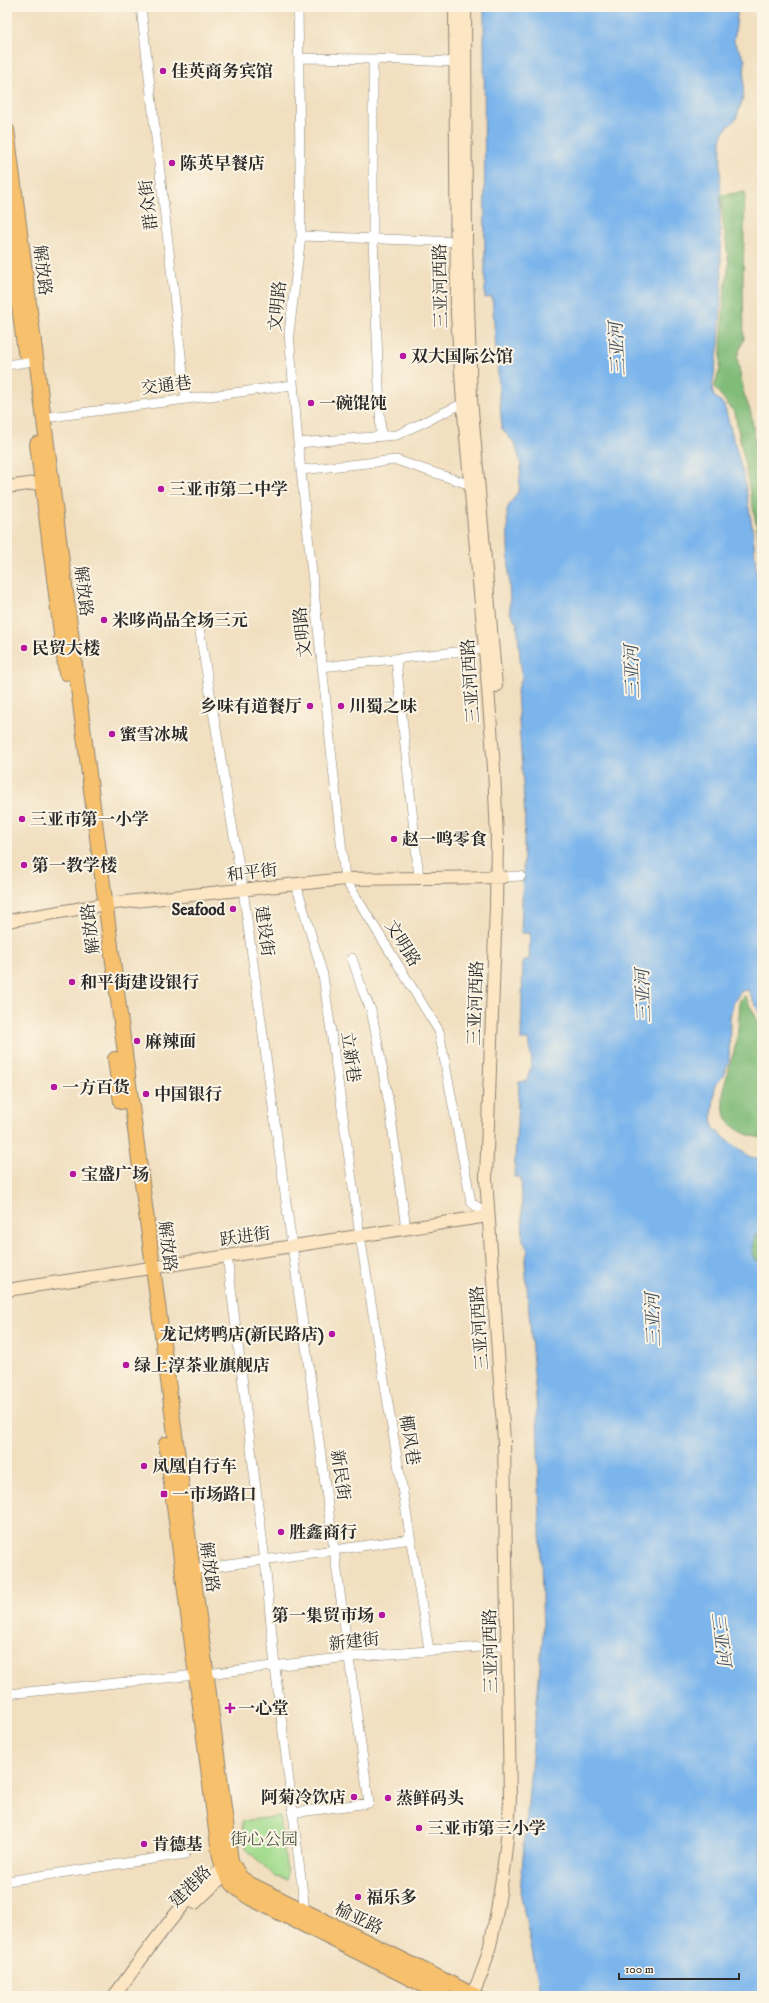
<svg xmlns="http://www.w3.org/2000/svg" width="769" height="2003" font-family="'IM FELL DW Pica','Noto Serif SC',serif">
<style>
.green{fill:#a2dc8e;stroke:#66845c}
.forest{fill:#81bc79;stroke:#567452}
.water{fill:#7bb5ec;stroke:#53708c}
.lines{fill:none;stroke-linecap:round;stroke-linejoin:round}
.street-casing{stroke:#8e8575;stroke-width:10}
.secondary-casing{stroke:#8e8575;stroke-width:14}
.primary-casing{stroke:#8e8575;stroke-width:16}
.street{stroke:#fff;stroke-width:9}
.secondary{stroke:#fce6c4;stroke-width:12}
.primary{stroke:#f7c06c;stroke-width:14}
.poi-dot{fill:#b5179e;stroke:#fcf5e5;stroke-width:1.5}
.labels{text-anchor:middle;stroke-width:4;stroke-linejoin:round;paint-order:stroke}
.poi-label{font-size:17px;font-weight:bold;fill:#2b2b2b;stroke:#fcf5e5;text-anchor:start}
.street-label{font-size:17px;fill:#2b2b2b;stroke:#fcf5e5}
.park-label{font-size:17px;fill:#495744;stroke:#fcf5e5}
.water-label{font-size:18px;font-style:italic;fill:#435465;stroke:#fcf5e5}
</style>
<rect width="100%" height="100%" fill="#fcf5e5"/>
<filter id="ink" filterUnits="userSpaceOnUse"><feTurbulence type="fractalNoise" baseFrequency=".025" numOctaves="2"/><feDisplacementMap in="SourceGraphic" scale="8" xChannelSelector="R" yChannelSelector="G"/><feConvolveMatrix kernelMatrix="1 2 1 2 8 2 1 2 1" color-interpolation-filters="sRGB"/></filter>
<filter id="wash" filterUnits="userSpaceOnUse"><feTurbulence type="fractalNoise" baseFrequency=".012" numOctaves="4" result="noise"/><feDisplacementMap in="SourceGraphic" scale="16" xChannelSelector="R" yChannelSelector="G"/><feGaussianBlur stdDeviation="0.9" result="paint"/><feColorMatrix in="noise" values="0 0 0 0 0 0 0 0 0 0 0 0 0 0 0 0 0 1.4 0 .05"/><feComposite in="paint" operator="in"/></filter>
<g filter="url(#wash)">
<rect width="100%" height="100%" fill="#f1dfbf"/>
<path class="green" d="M280,1816L288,1880L276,1877L248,1851L243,1841L242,1821Z"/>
<path class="forest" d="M745,192L743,280L744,339L737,357L744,394L751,413L762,491V582L758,534L735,413L714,387L720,369L724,296L729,264L723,222L721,195Z
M744,995L762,1028V1138C756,1137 750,1136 744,1133C706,1117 730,1071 736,1043C739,1029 739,1014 740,1000Z
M762,1232V1270L752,1253L755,1235Z"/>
<path class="water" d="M484,7H738L734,42L745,59L743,98L736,119L724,131L721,141L720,219L722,283L719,344L712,388L714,396L724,405L744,477L753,532L757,579L762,602V1018L748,990L741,991L733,1003L730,1017L729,1062L724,1074L715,1086L712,1119L714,1129L732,1144L750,1157L762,1159V1232L755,1235L752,1253L762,1270V1996H541L520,1891L543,1633L537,1411L525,1262L528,1250L523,1240L521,1177H514L519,1082L527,1081L532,1061L528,1040H521L523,960H529L530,933H521L525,816L517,691L522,678L517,624L510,612L507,509L519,490L521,465L515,444L502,429L492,297L485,298Z"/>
</g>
<g filter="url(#ink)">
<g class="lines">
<defs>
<path id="street" d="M141,7L186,399
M298,7L301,236L289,333L298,443L345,879L439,1031L471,1202L488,1216
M299,58L373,59
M301,236L462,242
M7,365L27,362
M43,418L293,385
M381,436L373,239V59L456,62
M298,443L397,435L468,401
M301,470L396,460L474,486
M198,621L243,890L369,1803L292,1813
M396,660L419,878
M322,667L491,648
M503,877L521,876
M296,884L323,975L360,1236L429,1649
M352,958L363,992L371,1010L377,1039L390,1110L406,1229
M227,1256L265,1561L275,1667L305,1911
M192,1570L411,1539
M206,1674L349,1657L507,1645
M7,1694L196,1675
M7,1881L185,1854"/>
<path id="secondary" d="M455,7L457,314L463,403L485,649L494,768L497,838L496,906L486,1178L504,1441L510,1798C509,1832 504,1865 499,1899C493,1932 488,1967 471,1996
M465,7L466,242L471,399L496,686
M7,487L51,481
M7,921L106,904L345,879L503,877
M7,1290L488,1216
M195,1903L222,1877
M114,1996C138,1965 196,1876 231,1866"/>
<path id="primary" d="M7,130L110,939L231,1861L240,1877L250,1884L476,1996
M7,214L25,352
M37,444L66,673
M115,1059L121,1102
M166,1444L218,1846C222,1873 228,1884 250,1898L445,1996"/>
</defs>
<use href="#street" class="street-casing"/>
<use href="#secondary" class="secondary-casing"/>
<use href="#primary" class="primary-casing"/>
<use href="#street" class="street"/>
<use href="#secondary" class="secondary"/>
<use href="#primary" class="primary"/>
</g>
</g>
<g class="poi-dot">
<circle cx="163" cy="71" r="4"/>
<circle cx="172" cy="163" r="4"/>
<circle cx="403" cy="356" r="4"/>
<circle cx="311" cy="403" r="4"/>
<circle cx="161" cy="489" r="4"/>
<circle cx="104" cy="620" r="4"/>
<circle cx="24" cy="648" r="4"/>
<circle cx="310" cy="706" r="4"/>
<circle cx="341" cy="706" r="4"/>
<circle cx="112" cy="734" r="4"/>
<circle cx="22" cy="819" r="4"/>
<circle cx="394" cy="839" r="4"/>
<circle cx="24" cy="865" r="4"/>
<circle cx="233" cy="909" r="4"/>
<circle cx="72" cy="982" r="4"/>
<circle cx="137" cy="1041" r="4"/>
<circle cx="54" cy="1087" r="4"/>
<circle cx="146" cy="1094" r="4"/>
<circle cx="73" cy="1174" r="4"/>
<circle cx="332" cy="1334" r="4"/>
<circle cx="126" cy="1365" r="4"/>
<circle cx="144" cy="1466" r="4"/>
<rect x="160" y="1490" width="8" height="8" rx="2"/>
<circle cx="281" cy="1532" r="4"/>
<circle cx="382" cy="1615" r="4"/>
<path d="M228 1702h4v4h4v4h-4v4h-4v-4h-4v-4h4z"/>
<circle cx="354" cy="1797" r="4"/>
<circle cx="388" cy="1798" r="4"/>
<circle cx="419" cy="1828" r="4"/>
<circle cx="144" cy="1844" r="4"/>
<circle cx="358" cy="1897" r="4"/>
</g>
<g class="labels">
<g class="poi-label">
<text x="171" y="77">佳英商务宾馆</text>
<text x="180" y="169">陈英早餐店</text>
<text x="411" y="362">双大国际公馆</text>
<text x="319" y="409">一碗馄饨</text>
<text x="169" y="495">三亚市第二中学</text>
<text x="112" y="626">米哆尚品全场三元</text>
<text x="32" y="654">民贸大楼</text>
<text x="302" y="712" text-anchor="end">乡味有道餐厅</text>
<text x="349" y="712">川蜀之味</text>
<text x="120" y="740">蜜雪冰城</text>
<text x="30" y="825">三亚市第一小学</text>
<text x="402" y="845">赵一鸣零食</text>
<text x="32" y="871">第一教学楼</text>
<text x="225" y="915" text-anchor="end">Seafood</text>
<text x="80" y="988">和平街建设银行</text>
<text x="145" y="1047">麻辣面</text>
<text x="62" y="1093">一方百货</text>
<text x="154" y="1100">中国银行</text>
<text x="81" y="1180">宝盛广场</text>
<text x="324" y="1340" text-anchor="end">龙记烤鸭店(新民路店)</text>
<text x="134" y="1371">绿上淳茶业旗舰店</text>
<text x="152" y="1472">凤凰自行车</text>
<text x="172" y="1500">一市场路口</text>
<text x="289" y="1538">胜鑫商行</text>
<text x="374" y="1621" text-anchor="end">第一集贸市场</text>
<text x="238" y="1714">一心堂</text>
<text x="346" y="1803" text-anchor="end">阿菊冷饮店</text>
<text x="396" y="1804">蒸鲜码头</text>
<text x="427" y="1834">三亚市第三小学</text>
<text x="152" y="1850">肯德基</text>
<text x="366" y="1903">福乐多</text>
</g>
<g class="street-label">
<text transform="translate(148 205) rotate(-97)" y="6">群众街</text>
<text transform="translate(43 270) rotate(83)" y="6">解放路</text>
<text transform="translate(440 286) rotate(-91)" y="6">三亚河西路</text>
<text transform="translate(277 306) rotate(-84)" y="6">文明路</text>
<text transform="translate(166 385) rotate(-7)" y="6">交通巷</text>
<text transform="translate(84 591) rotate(83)" y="6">解放路</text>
<text transform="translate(302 632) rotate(-96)" y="6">文明路</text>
<text transform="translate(470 681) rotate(-94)" y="6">三亚河西路</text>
<text transform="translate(252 872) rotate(-6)" y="6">和平街</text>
<text transform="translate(90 929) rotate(-97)" y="6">解放路</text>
<text transform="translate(265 931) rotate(82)" y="6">建设街</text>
<text transform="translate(403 943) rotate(58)" y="6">文明路</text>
<text transform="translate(475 1003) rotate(-88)" y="6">三亚河西路</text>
<text transform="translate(351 1057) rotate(82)" y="6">立新巷</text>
<text transform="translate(245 1236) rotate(-8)" y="6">跃进街</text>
<text transform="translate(168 1246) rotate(83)" y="6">解放路</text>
<text transform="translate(479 1328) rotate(-94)" y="6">三亚河西路</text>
<text transform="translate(410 1440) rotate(81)" y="6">椰风巷</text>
<text transform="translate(341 1475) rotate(82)" y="6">新民街</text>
<text transform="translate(210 1567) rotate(82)" y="6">解放路</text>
<text transform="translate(354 1641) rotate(-6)" y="6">新建街</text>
<text transform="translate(490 1651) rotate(-91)" y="6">三亚河西路</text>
<text transform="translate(190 1886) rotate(-45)" y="6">建港路</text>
<text transform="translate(359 1918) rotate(26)" y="6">榆亚路</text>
</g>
<g class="park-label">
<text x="264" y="1845">街心公园</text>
</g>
<g class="water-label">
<text transform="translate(617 349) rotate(-93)" y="6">三亚河</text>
<text transform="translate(632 672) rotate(-92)" y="6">三亚河</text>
<text transform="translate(643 996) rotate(-92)" y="6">三亚河</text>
<text transform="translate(653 1320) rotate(-92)" y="6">三亚河</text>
<text transform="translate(721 1639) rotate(83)" y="6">三亚河</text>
</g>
</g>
<rect width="769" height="2003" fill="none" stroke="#fcf5e5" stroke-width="24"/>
<path d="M619 1973v6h120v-6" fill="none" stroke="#2b2b2b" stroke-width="2"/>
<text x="625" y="1973" font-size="12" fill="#2b2b2b" stroke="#fcf5e5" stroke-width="3" paint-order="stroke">100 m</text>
</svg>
